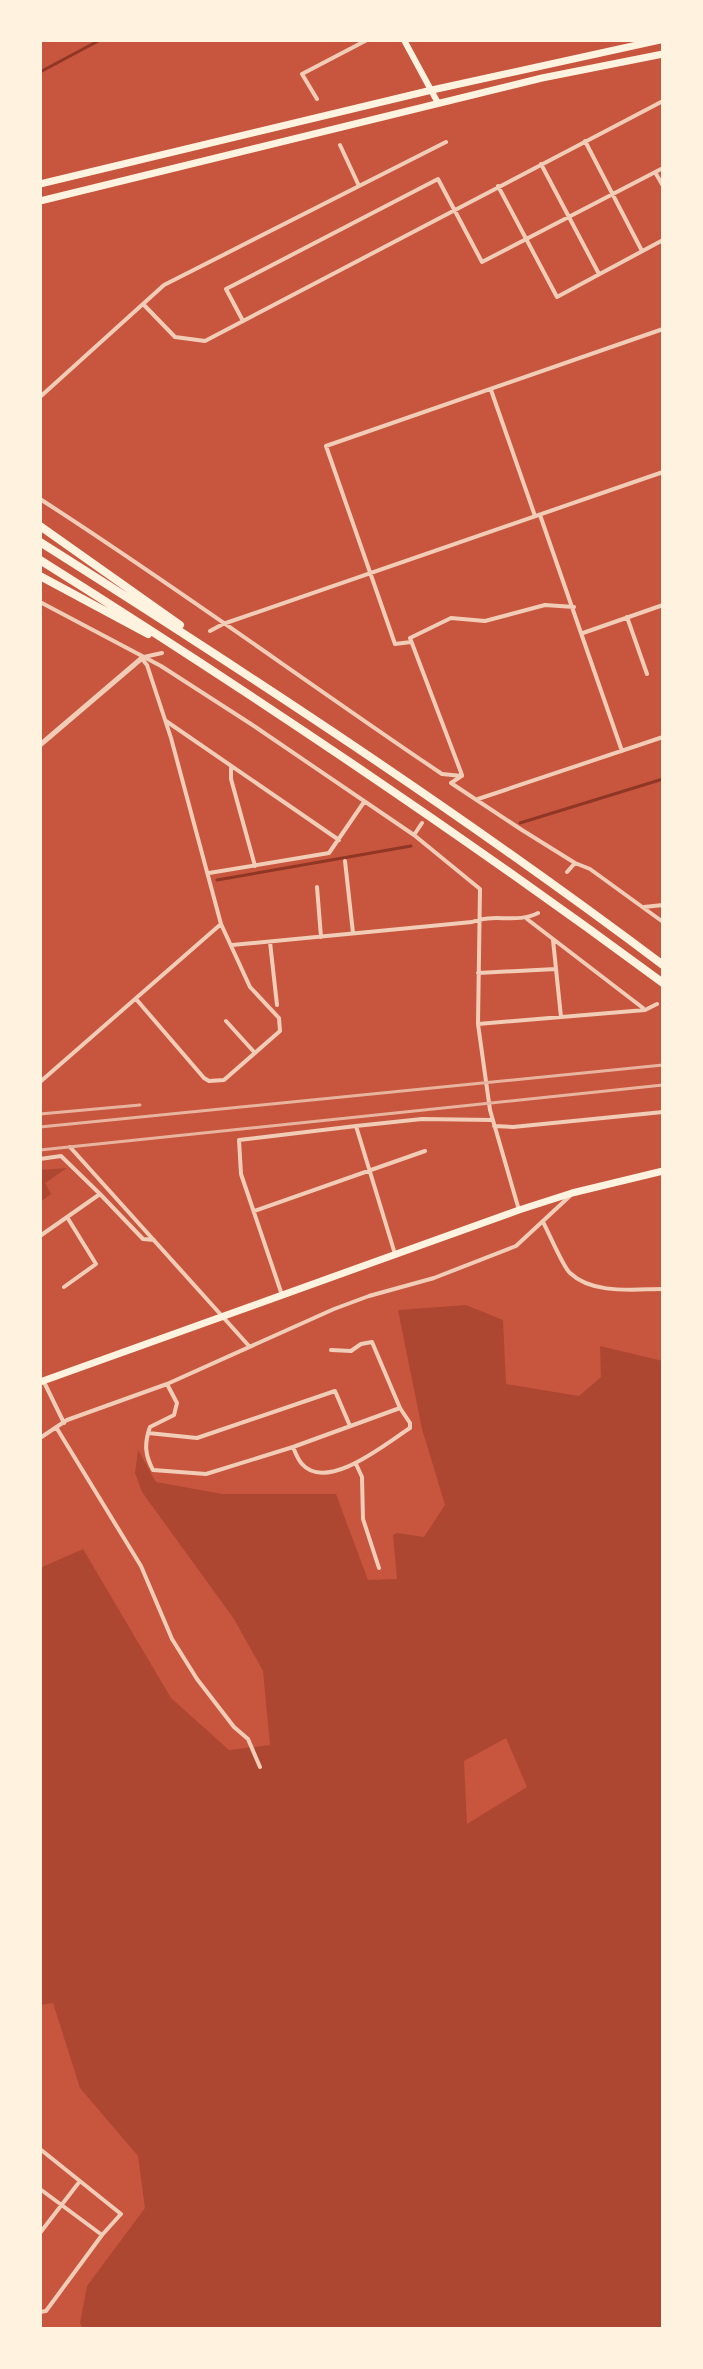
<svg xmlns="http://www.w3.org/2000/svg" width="703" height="2369" font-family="'Varela Round',sans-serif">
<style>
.green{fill:#ae4732;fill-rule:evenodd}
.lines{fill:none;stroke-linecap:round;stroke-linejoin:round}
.stream{stroke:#8f3625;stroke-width:3}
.minor{stroke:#f1ccb7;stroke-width:4}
.tertiary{stroke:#f1ccb7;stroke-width:5}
.secondary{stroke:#fff3e0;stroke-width:6}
.trunk{stroke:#fff3e0;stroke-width:7}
.motorway{stroke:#fff3e0;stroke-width:8}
.rail{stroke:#e9b49f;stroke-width:3}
</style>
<rect width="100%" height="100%" fill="#c8553d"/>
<path class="green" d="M67,1168L45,1183L51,1194L40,1202V1170Z
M466,1305L503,1320L506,1384L579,1396L601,1377L600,1346L663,1361V2329H83L80,2323L87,2286L145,2208L138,2156L80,2088L53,2003L40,2005V1568L83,1549L171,1698L229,1750L270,1745L263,1671L234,1619L142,1492L135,1473L138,1450L156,1482L222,1494H336L368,1580L397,1579L393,1535L397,1533L424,1537L445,1505L422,1429L398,1310ZM506,1738L527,1787L467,1824L464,1761Z"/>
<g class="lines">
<path class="stream" d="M40,72L100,40
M520,823L663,779
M217,880L411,846"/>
<path class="minor" d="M317,99L302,74L367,40
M585,141L642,251
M340,145L359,186
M541,164L599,274
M655,172L663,186
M498,186L557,297L663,240
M144,305L175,337L205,341L663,101
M243,321L226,289L438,179L482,262L663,168
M491,390L535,516
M40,397L164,285L446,142
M40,499C177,587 307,683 442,774L462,776
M540,515L622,751
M40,602L161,666L251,724L414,835L480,889L478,1024L490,1110L519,1210
M627,617L647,674
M210,631L223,624L663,472
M583,633L663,605
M411,642L395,644L326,446L663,329
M144,657L162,653
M166,721L339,840
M231,768V779L255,866
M462,775L410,638L451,618L485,621L545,605L574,607
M460,777L451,783L522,830L575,863L590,869L663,922
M478,799L663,737
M663,806V807
M414,835L422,823
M345,861L353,933
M567,872L575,863
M209,873L329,853L364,802
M317,887L321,937
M644,907L663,905
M527,919L643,1008
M553,940L561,1017
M270,942L277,1005
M232,945L472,922C493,913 517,924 538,913
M478,973L556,969
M136,999L204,1078L209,1081L224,1080L280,1031L279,1018L250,987L221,924L171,738L147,665L142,659
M226,1021L255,1053
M478,1024L645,1010L657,1004
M40,1082L221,924
M356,1126L422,1119L492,1120
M494,1126L513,1127L663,1112
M70,1147L249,1346
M40,1159L61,1156L100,1194
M254,1211L425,1151
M543,1222C549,1233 563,1267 570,1273C593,1295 635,1289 663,1289
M40,1236L100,1194L143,1239L154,1240
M64,1287L96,1264L67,1217
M282,1295L241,1174L239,1140L356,1126L395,1254
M44,1382L64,1423
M167,1384L177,1403L174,1415L150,1427C144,1444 145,1455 153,1470L206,1474L293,1447L400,1408L372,1342L361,1344L351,1351L331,1350
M56,1427L141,1566L172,1639L197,1679L234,1727L248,1739L260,1767
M148,1433L197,1438L335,1391L350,1426
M40,1438L67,1420L167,1384L334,1309L369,1296L434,1278L516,1246L571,1195
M293,1447C295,1452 298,1460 302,1464C327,1493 388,1442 410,1428V1423L400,1408
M356,1464L362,1477L363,1519L379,1568
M40,2149L121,2214L102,2235L46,2311L40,2312
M40,2189L102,2235
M40,2233L80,2181"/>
<path class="tertiary" d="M40,745L142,658"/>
<path class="secondary" d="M404,40L438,103"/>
<path class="trunk" d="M40,184L432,90L660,40
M40,201L542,78L663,54
M40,1382L519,1210L572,1193L663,1171"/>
<path class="motorway" d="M40,526L180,625
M40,542C252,676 462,814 663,965
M40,560C253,694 461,834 663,983
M40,576L148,634"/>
<path class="rail" d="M40,1114L140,1105
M40,1127L663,1065
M40,1150L663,1085"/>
</g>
<rect width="703" height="2369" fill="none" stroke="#fff3e0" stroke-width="84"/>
</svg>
